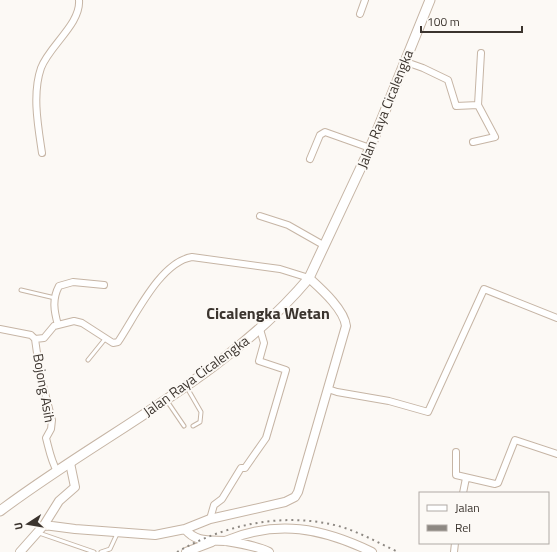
<svg xmlns="http://www.w3.org/2000/svg" width="557" height="552" font-family="'Titillium Web',sans-serif">
<style>
.lines{fill:none;stroke-linecap:round;stroke-linejoin:round}
.service-casing{stroke:#c6b5a5;stroke-width:5}
.minor-casing{stroke:#c6b5a5;stroke-width:8}
.tertiary-casing{stroke:#c6b5a5;stroke-width:10}
.secondary-casing{stroke:#c6b5a5;stroke-width:11}
.service{stroke:#fff;stroke-width:3}
.minor{stroke:#fff;stroke-width:6}
.tertiary{stroke:#fff;stroke-width:8}
.secondary{stroke:#fff;stroke-width:9}
.rail{stroke:#8d8882;stroke-width:2;stroke-dasharray:2 4;stroke-linecap:butt}
.labels{text-anchor:middle;stroke-width:4;stroke-linejoin:round;paint-order:stroke}
.street-label{font-size:14px;fill:#3b342e;stroke:#fcf9f5}
.quarter-label{font-size:16px;font-weight:bold;fill:#3b342e;stroke:#fcf9f5}
</style>
<rect width="100%" height="100%" fill="#fcf9f5"/>
<g class="lines">
<defs>
<path id="service" d="M21,290L55,298
M88,360L105,339
M186,386L201,412L200,422L193,426
M167,401L184,426
M39,533L94,552
M101,552L110,549L117,534"/>
<path id="minor" d="M360,14L365,0
M406,62L423,68L448,80L456,106L478,105L495,137L473,142
M478,105L481,53
M42,153C38,126 32,94 41,68C49,46 81,24 79,0
M310,159L320,135L325,132L370,148
M260,216L288,225L325,246
M58,325C54,311 52,299 59,286L73,282L104,285
M0,329L31,335L35,339L40,374L52,420L51,429L46,438C49,449 51,461 57,471
M35,339L44,338L54,326L74,321L82,323L113,343L118,342C135,317 160,262 192,257L280,269L309,278
M328,389L337,392L389,401L428,412L484,289L557,318
M456,452V475L495,484L498,483L515,440L557,454
M463,493L466,478
M210,519L214,505L222,499L241,468H245L266,438L286,370L259,361L264,343L260,329
M454,552L455,543"/>
<path id="tertiary" d="M44,525L59,501L75,487L70,463
M185,529L210,519L285,502L295,497L298,492L346,326C344,309 321,289 309,278
M225,541C278,519 322,528 372,552
M20,552L44,525L75,529L155,535L185,529C196,543 210,540 226,541C239,543 257,546 269,552
M186,552L212,542"/>
<path id="secondary" d="M0,511C102,434 226,377 309,278L370,148L430,0"/>
</defs>
<use href="#service" class="service-casing"/>
<use href="#minor" class="minor-casing"/>
<use href="#tertiary" class="tertiary-casing"/>
<use href="#secondary" class="secondary-casing"/>
<use href="#service" class="service"/>
<use href="#minor" class="minor"/>
<use href="#tertiary" class="tertiary"/>
<use href="#secondary" class="secondary"/>
<path class="rail" d="M177,552C226,524 286,511 342,527C361,533 379,543 398,552"/>
</g>
<g class="labels">
<g class="street-label">
<text transform="translate(385 109) rotate(-68)" y="5">Jalan Raya Cicalengka</text>
<text transform="translate(196 376) rotate(-36)" y="5">Jalan Raya Cicalengka</text>
<text transform="translate(44 388) rotate(80)" y="5">Bojong Asih</text>
</g>
<g class="quarter-label">
<text x="268" y="319">Cicalengka Wetan</text>
</g>
</g>
<rect x="419" y="492" width="130" height="52" fill="#fcf9f5" stroke="#afaaa5"/>
<rect x="427" y="505" width="20" height="6" fill="#ffffff" stroke="#afaaa5"/>
<text x="455" y="512" font-size="12" fill="#3b342e">Jalan</text>
<rect x="427" y="525" width="20" height="6" fill="#8d8882" stroke="#afaaa5"/>
<text x="455" y="532" font-size="12" fill="#3b342e">Rel</text>
<g transform="translate(28 524) rotate(258)" stroke="#fcf9f5" stroke-width="3" paint-order="stroke">
<path d="M0-3L7 15L0 10L-7 15Z" fill="#3b342e"/>
<text y="-6" font-size="11" font-weight="bold" text-anchor="middle" fill="#3b342e">U</text>
</g>
<path d="M421 26v6h101v-6" fill="none" stroke="#3b342e" stroke-width="2"/>
<text x="427" y="26" font-size="12" fill="#3b342e" stroke="#fcf9f5" stroke-width="3" paint-order="stroke">100 m</text>
</svg>
